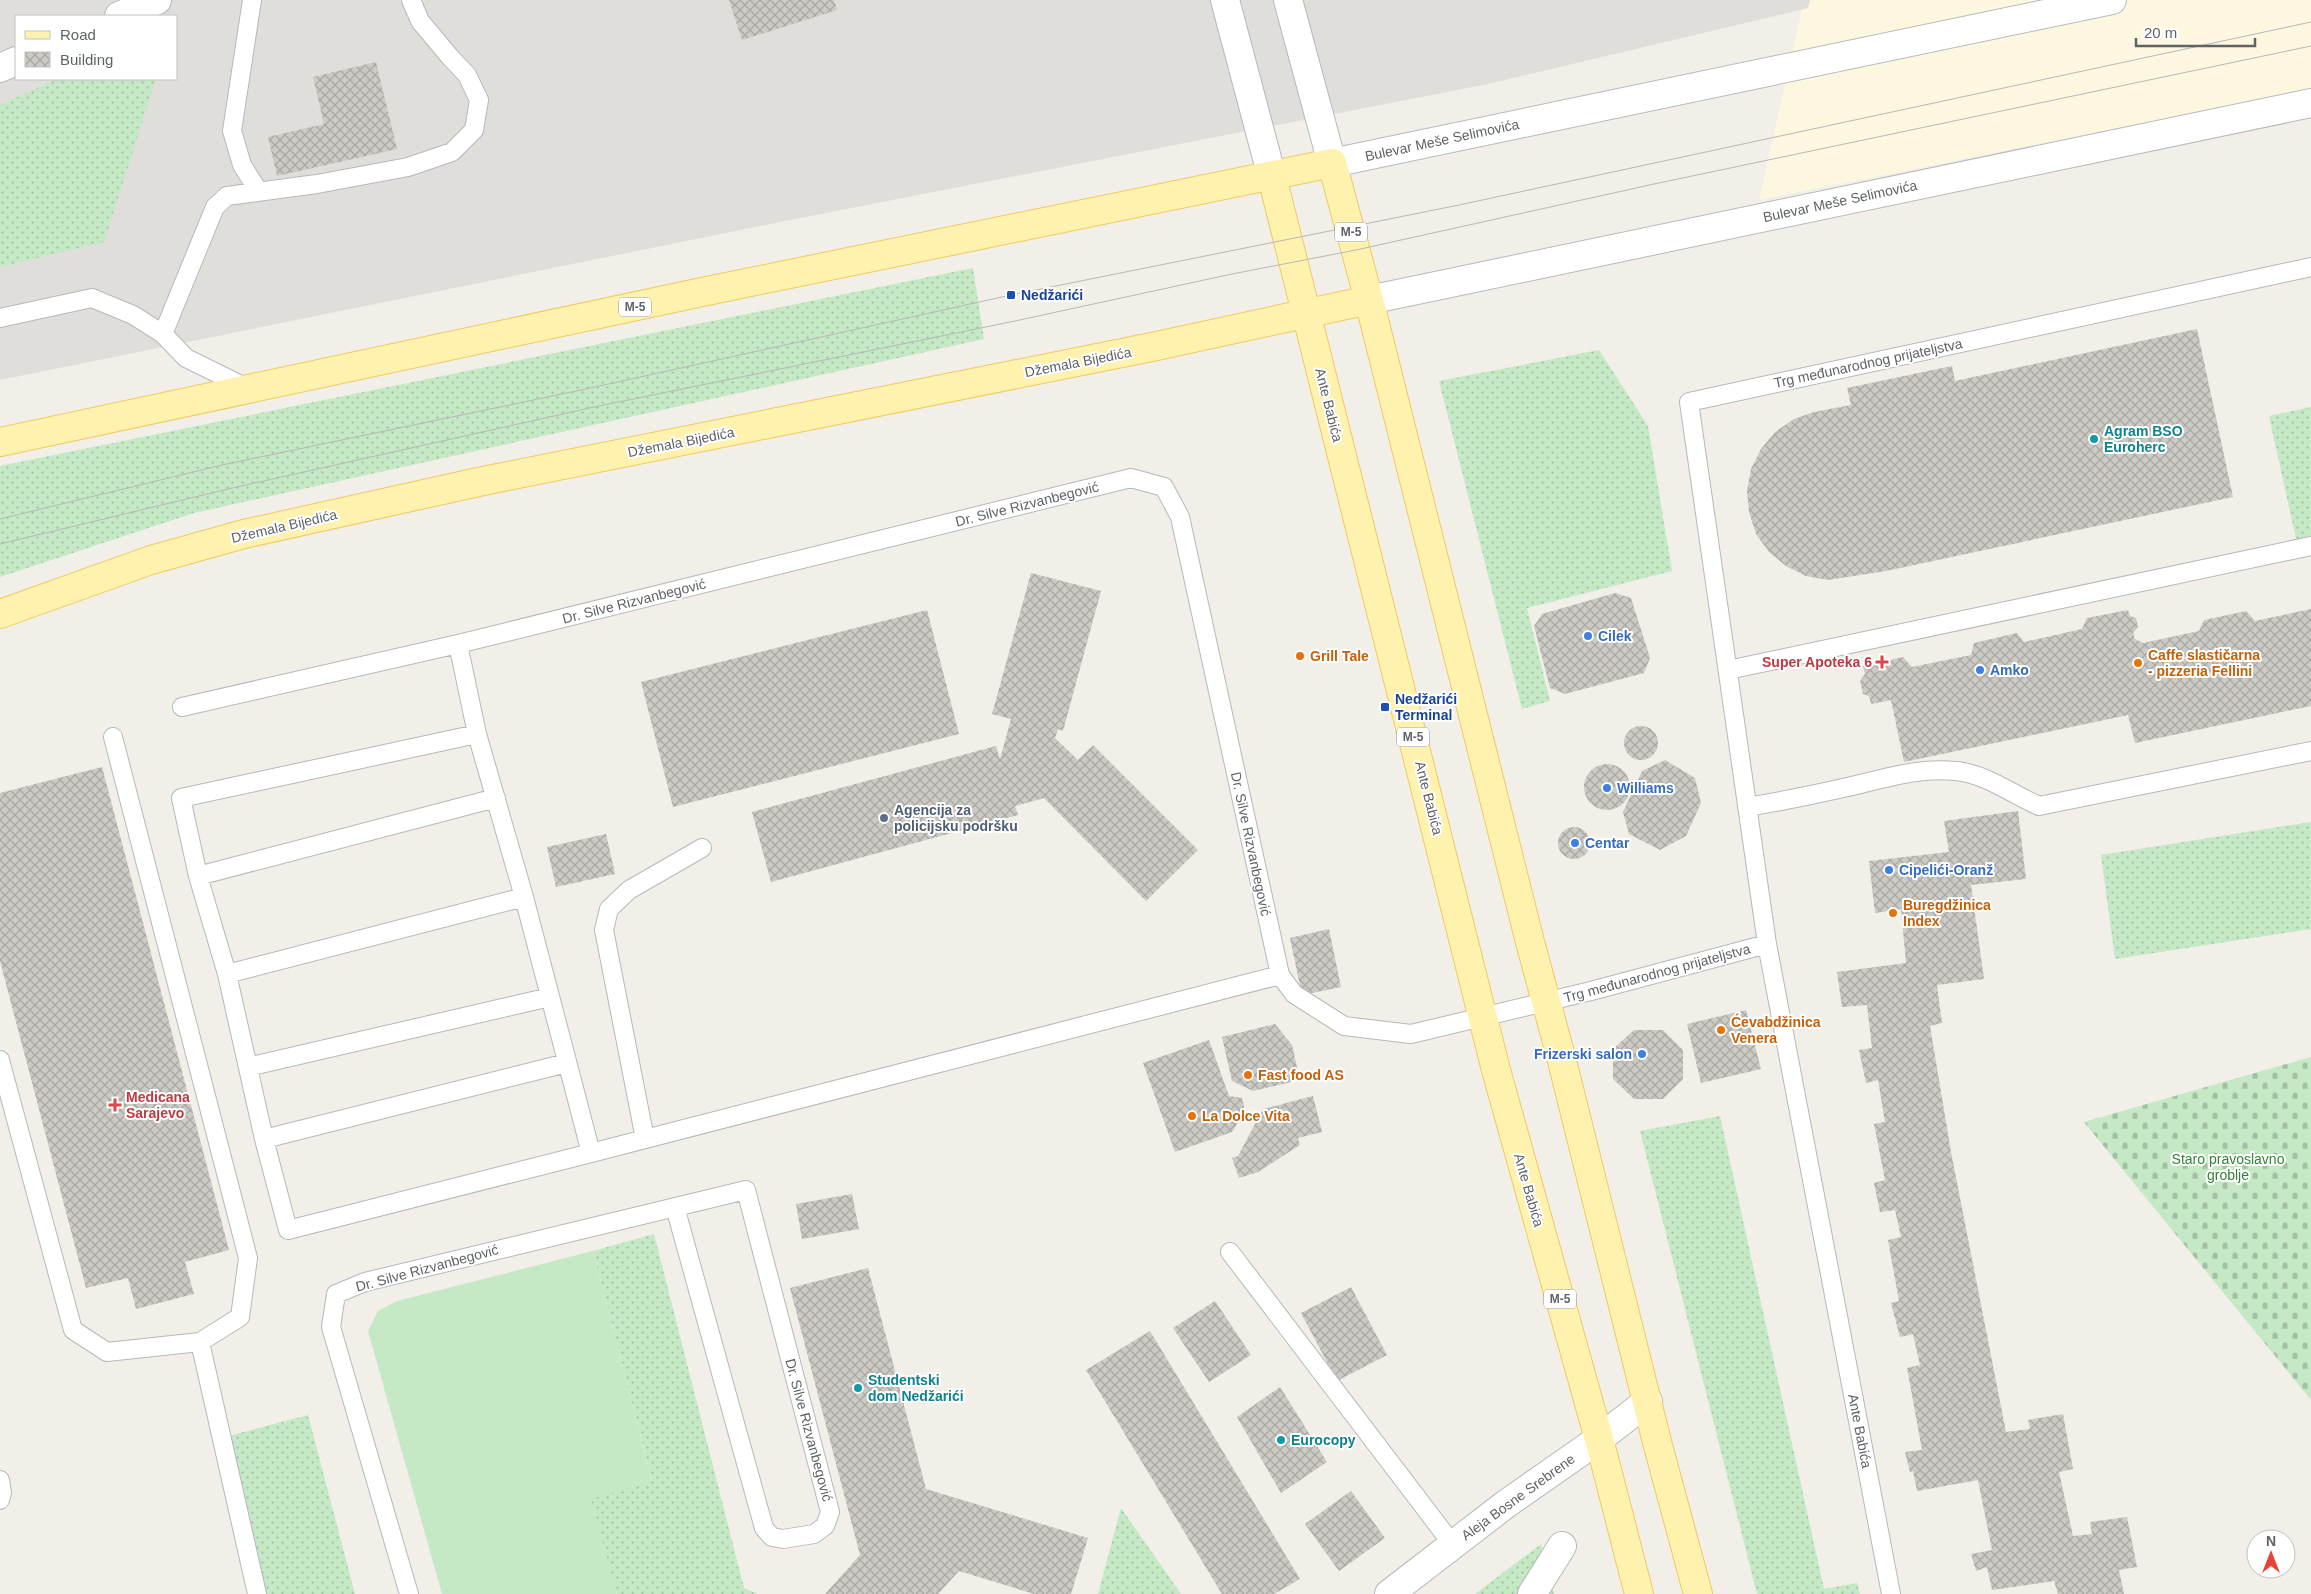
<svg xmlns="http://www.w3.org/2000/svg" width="2311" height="1594" font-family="Helvetica,sans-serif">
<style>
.commercial{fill:#fef7e0}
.industrial{fill:#e0deda;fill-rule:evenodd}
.grass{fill:url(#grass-dots)}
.cemetery{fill:url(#cemetery-stones)}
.pitch{fill:#c5e8c5}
.building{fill:url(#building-cross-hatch)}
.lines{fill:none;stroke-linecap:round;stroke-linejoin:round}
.service-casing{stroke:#b5b8bc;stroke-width:20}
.pedestrian-casing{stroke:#b5b8bc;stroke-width:30}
.minor-casing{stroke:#b5b8bc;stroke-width:30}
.tertiary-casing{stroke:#b5b8bc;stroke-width:30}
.secondary-casing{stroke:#b6babf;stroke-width:30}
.primary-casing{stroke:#f2c960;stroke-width:30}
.service{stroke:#fff;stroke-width:18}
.pedestrian{stroke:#fff;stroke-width:28}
.minor{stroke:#fff;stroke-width:28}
.tertiary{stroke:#fff;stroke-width:28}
.secondary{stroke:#fff;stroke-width:28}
.primary{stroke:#fff2af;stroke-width:28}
.tram{stroke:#b6b7b8;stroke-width:1}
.transit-dot{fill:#1a4fb4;stroke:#fff;stroke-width:2}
.culture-dot{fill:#0f9aa8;stroke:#fff;stroke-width:2}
.shop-dot{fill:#3f7fe0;stroke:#fff;stroke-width:2}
.food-dot{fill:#e8710a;stroke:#fff;stroke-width:2}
.health-dot{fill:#e0444e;stroke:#fff;stroke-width:2}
.service-dot{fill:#5c6f8a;stroke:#fff;stroke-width:2}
.labels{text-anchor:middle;stroke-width:4;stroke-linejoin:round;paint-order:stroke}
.shield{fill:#fff;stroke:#8f9295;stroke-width:1}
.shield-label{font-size:12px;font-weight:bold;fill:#5f6368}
.street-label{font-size:14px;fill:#5f6368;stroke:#fff}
.transit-label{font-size:14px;font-weight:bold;fill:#164399;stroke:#fff;text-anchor:start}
.culture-label{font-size:14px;font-weight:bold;fill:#0d838f;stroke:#fff;text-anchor:start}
.shop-label{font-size:14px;font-weight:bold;fill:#366cbe;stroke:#fff;text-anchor:start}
.food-label{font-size:14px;font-weight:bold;fill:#c56008;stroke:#fff;text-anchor:start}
.health-label{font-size:14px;font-weight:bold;fill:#be3a42;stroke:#fff;text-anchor:end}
.service-label{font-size:14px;font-weight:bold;fill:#4e5e75;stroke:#fff;text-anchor:start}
.park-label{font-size:14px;fill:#348238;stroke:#fff}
</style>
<defs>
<pattern id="grass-dots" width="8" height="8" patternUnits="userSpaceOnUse" patternTransform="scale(1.25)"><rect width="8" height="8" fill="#c5e8c5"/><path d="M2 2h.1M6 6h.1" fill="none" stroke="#a3c0a4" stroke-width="1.8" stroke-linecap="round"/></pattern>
<pattern id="cemetery-stones" width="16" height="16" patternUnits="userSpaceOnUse" patternTransform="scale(1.25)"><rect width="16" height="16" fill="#c5e8c5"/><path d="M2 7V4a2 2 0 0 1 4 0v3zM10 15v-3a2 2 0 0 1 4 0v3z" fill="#a3c0a4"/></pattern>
<pattern id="building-cross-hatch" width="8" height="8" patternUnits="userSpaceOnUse" patternTransform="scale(1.25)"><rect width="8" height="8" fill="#cccac5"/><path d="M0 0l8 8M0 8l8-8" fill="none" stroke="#a9a8a4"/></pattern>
</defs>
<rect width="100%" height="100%" fill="#f1efe8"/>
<path class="commercial" d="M1804,0H2311V89L1759,200Z"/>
<path class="industrial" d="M0,0H1810L1808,8L1488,84L785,221L0,380ZM16,16H176V79H16Z"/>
<path class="grass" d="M57,79H156L104,242L0,267V105Z
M973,268L984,339L194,513L0,577V466Z
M1599,350L1648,426L1672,571L1527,608L1550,701L1522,709L1439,381Z
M2311,407V536L2296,539L2269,416Z
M2311,822V929L2115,959L2101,855Z
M1720,1116L1824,1589L1857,1583L1860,1594H1757L1640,1131Z
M654,1234L744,1588L758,1594H617L590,1499L652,1480L593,1251Z
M308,1415L355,1594H263L229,1436Z
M1121,1508L1181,1594H1098Z
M1541,1544L1554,1594H1475Z"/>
<path class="cemetery" d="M2311,1057V1400L2084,1122Z"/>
<path class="pitch" d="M593,1251L652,1481L591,1499L617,1594H442L368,1331L378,1311L397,1301Z"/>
<path class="building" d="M729,0H834L837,10L742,40Z
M376,62L397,149L277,176L268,137L324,124L313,77Z
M2197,329L2233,497L1886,571L1828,580L1806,576L1786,566L1769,552L1756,534L1749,512L1747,491L1751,469L1761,449L1775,432L1794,419L1814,412L1851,405L1847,388L1952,366L1955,381Z
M1031,573L1101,591L1063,731L1058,729L1055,738L1078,760L1093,745L1198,850L1146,901L1044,798L1015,806L1018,815L771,882L752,812L996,746L1000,759L1011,719L992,714Z
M1615,593L1631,598L1650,658L1644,673L1565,694L1550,688L1534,626L1542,614Z
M2311,609V706L2135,743L2128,715L1904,762L1891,700L1871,704L1869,696L1863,694L1860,681L1865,674L1863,666L1903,657L1912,667L1971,655L1974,643L2017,633L2024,642L2082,629L2087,618L2128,610L2130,616L2136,618L2138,627L2133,633L2135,639L2143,643L2199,631L2204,620L2223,616L2246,611L2255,621Z
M927,610L959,734L673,807L641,682Z
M1624 743a17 17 0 1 1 34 0a17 17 0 1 1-34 0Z
M1665,760L1695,778L1701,803L1686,836L1660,850L1629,834L1623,812L1642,771Z
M1584 787a23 23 0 1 1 46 0a23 23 0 1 1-46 0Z
M102,767L229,1250L185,1262L194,1294L136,1309L128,1278L86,1288L0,961V793Z
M2018,811L2026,879L1971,885L1984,979L1937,985L1942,1023L1930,1026L1951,1152L2006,1432L2030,1429L2028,1420L2063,1414L2073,1469L2059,1472L2073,1536L2092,1534L2090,1522L2127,1517L2137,1567L2119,1570L2124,1594H2058L2054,1581L1992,1590L1987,1567L1976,1571L1971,1554L1992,1550L1978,1480L1917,1491L1913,1471L1910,1472L1905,1452L1922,1450L1907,1368L1920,1365L1913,1334L1900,1337L1891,1303L1899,1301L1888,1240L1901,1237L1895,1210L1880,1212L1874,1183L1885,1180L1874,1124L1885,1122L1878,1080L1866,1083L1859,1050L1872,1048L1867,1005L1842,1007L1837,972L1906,963L1901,909L1875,913L1869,861L1949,852L1944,821Z
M1558 843a16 16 0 1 1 32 0a16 16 0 1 1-32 0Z
M606,834L615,874L556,887L547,847Z
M1329,929L1341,987L1302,995L1290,938Z
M1746,1010L1761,1069L1701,1083L1687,1024Z
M1275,1024L1292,1045L1300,1080L1253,1091L1232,1081L1222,1037Z
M1634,1030H1663L1683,1050V1079L1663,1099H1634L1613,1079V1049Z
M1209,1040L1229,1096L1242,1098L1245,1111L1232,1132L1175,1152L1143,1063Z
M1313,1096L1322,1132L1298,1138L1300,1145L1258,1172L1239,1178L1232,1158L1238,1156L1263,1109Z
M852,1194L859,1229L802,1239L796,1204Z
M868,1268L926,1489L1088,1538L1071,1594H1034L959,1571L938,1594H825L860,1555L790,1288Z
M1351,1287L1387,1355L1337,1381L1301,1313Z
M1215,1301L1251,1355L1209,1382L1173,1328Z
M1150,1331L1300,1579L1274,1594H1222L1086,1370Z
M1280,1387L1327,1462L1281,1493L1237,1417Z
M1351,1491L1385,1538L1339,1571L1305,1524Z"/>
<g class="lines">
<defs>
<path id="service" d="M252,0L232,131L242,165L259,192
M0,318L92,298L133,315L163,334L186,358L249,389
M163,334L215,207L227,196L317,184L408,167L452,152L474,130L479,100L467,75L450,57L420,21L411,0
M458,644L477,734L524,897L591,1153L288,1230L264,1139L227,974L198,876L181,798L477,734
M1728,670L2311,546
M182,707L458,644L1131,478L1164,487L1180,517L1280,975L1294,994L1344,1026L1411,1034L1591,991L1767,944
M113,737L248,1258L240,1317L200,1342
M1747,807C1783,801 1817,794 1852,786C1886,778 1920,767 1956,771C1986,774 2012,794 2039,806L2311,751
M198,876L496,798
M227,974L524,897
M0,1060L73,1330L107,1352L200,1342L257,1594
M248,1067L550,997
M264,1139L567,1063
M645,1139L604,930L609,909L629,890L702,848
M591,1153L1280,975
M1230,1252L1453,1545
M0,1480L2,1493L0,1500
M409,1594L331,1327L336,1294L365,1282L746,1190L830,1512L825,1526L814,1534L783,1539L772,1537L764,1528L675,1207
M1891,1594L1767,944L1689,402L2311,267"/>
<path id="pedestrian" d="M1532,1594L1562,1546"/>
<path id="minor" d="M1225,0L1272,177
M1288,0L1332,163
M119,16L157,0
M0,68L16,61"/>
<path id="tertiary" d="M1389,1594L1506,1504L1599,1439L1648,1401"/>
<path id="secondary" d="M1332,163L2112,0
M1369,300L2311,103"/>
<path id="primary" d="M1272,177L1496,1070L1599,1439L1639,1594
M0,442L702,292L1332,163L1369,300L1530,942L1560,1053L1657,1442L1698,1594
M0,614L151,560L244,534L483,481L1152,347L1369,300"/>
</defs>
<use href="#service" class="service-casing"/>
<use href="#pedestrian" class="pedestrian-casing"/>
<use href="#minor" class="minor-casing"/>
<use href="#tertiary" class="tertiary-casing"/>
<use href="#secondary" class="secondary-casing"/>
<use href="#primary" class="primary-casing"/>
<use href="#service" class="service"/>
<use href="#pedestrian" class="pedestrian"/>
<use href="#minor" class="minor"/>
<use href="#tertiary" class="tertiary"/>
<use href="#secondary" class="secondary"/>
<use href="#primary" class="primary"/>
<path class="tram" d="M0,519L222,465L586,389L1011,295L1459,205L2311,22
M0,544L228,489L594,407L1015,321L1232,274L1356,250L1654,184L2311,46"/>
</g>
<g class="transit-dot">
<rect x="1006" y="290" width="10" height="10" rx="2.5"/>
<rect x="1380" y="702" width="10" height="10" rx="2.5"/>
</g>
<g class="culture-dot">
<circle cx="2094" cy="439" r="5"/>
<circle cx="858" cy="1388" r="5"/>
<circle cx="1281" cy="1440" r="5"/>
</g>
<g class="shop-dot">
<circle cx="1588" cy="636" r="5"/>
<circle cx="1980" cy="670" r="5"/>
<circle cx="1607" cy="788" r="5"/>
<circle cx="1575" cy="843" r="5"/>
<circle cx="1889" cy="870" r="5"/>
<circle cx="1642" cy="1054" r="5"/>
</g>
<g class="food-dot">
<circle cx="1300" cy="656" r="5"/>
<circle cx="2138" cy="663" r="5"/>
<circle cx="1893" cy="913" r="5"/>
<circle cx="1721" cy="1030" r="5"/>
<circle cx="1248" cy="1075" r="5"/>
<circle cx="1192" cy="1116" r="5"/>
</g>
<g class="health-dot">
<path d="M1879.5 654.5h5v5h5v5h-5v5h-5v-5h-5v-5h5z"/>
<path d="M112.5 1097.5h5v5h5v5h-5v5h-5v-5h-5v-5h5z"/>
</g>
<circle class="service-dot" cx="884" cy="818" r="5"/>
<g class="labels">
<g class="shield">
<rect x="1335" y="222.5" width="32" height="19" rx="4"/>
<rect x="619" y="297.5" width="32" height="19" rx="4"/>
<rect x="1397" y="727.5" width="32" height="19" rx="4"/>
<rect x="1544" y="1289.5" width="32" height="19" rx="4"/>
</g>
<g class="shield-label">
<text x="1351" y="236">M-5</text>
<text x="635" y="311">M-5</text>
<text x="1413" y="741">M-5</text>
<text x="1560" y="1303">M-5</text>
</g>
<g class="street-label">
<text transform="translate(1442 140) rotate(-12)" y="5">Bulevar Meše Selimovića</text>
<text transform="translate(1840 201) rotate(-12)" y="5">Bulevar Meše Selimovića</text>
<text transform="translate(1078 362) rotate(-11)" y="5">Džemala Bijedića</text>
<text transform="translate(1868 363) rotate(-12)" y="5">Trg međunarodnog prijateljstva</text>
<text transform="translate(1329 405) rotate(76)" y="5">Ante Babića</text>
<text transform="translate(681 442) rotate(-11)" y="5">Džemala Bijedića</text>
<text transform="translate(1027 504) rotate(-14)" y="5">Dr. Silve Rizvanbegović</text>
<text transform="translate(284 526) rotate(-13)" y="5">Džemala Bijedića</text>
<text transform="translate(634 601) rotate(-14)" y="5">Dr. Silve Rizvanbegović</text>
<text transform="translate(1429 798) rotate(76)" y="5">Ante Babića</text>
<text transform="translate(1251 844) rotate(78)" y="5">Dr. Silve Rizvanbegović</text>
<text transform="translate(1657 973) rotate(-15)" y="5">Trg međunarodnog prijateljstva</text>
<text transform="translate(1529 1190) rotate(74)" y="5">Ante Babića</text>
<text transform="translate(427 1268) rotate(-15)" y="5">Dr. Silve Rizvanbegović</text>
<text transform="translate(809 1430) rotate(75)" y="5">Dr. Silve Rizvanbegović</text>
<text transform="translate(1860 1431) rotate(79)" y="5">Ante Babića</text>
<text transform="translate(1518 1497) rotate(-36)" y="5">Aleja Bosne Srebrene</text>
</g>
<g class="transit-label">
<text x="1021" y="300">Nedžarići</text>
<text x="1395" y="704">Nedžarići<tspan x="1395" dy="16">Terminal</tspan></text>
</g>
<g class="culture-label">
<text x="2104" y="436">Agram BSO<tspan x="2104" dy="16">Euroherc</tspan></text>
<text x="868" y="1385">Studentski<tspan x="868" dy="16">dom Nedžarići</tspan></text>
<text x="1291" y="1445">Eurocopy</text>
</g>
<g class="shop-label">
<text x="1598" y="641">Cilek</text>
<text x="1990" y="675">Amko</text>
<text x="1617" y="793">Williams</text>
<text x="1585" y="848">Centar</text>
<text x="1899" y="875">Cipelići-Oranž</text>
<text x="1632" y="1059" text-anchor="end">Frizerski salon</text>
</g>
<g class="food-label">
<text x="2148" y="660">Caffe slastičarna<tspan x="2148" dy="16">- pizzeria Fellini</tspan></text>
<text x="1310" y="661">Grill Tale</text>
<text x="1903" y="910">Buregdžinica<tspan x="1903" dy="16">Index</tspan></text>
<text x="1731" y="1027">Ćevabdžinica<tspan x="1731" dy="16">Venera</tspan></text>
<text x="1258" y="1080">Fast food AS</text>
<text x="1202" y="1121">La Dolce Vita</text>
</g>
<g class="health-label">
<text x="1872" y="667">Super Apoteka 6</text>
<text x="126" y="1102" text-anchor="start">Medicana<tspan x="126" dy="16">Sarajevo</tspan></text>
</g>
<g class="service-label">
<text x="894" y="815">Agencija za<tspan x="894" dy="16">policijsku podršku</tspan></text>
</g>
<g class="park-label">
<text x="2228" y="1164">Staro pravoslavno<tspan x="2228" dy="16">groblje</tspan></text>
</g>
</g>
<rect x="15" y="15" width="162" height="65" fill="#ffffff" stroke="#bfc1c3"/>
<rect x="25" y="31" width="25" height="8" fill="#fff2af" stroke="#bfc1c3"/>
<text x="60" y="40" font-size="15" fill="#5f6368">Road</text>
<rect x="25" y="52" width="25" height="15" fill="url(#building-cross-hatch)" stroke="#bfc1c3"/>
<text x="60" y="65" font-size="15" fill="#5f6368">Building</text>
<g transform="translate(2271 1554)"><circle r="24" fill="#ffffff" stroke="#bfc1c3"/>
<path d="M0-4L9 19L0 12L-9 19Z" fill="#ea4335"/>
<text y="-8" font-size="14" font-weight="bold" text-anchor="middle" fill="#5f6368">N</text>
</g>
<path d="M2136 38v8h119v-8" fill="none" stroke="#5f6368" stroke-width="2.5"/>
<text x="2144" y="38" font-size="15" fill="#5f6368" stroke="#ffffff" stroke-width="4" paint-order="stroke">20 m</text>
</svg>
